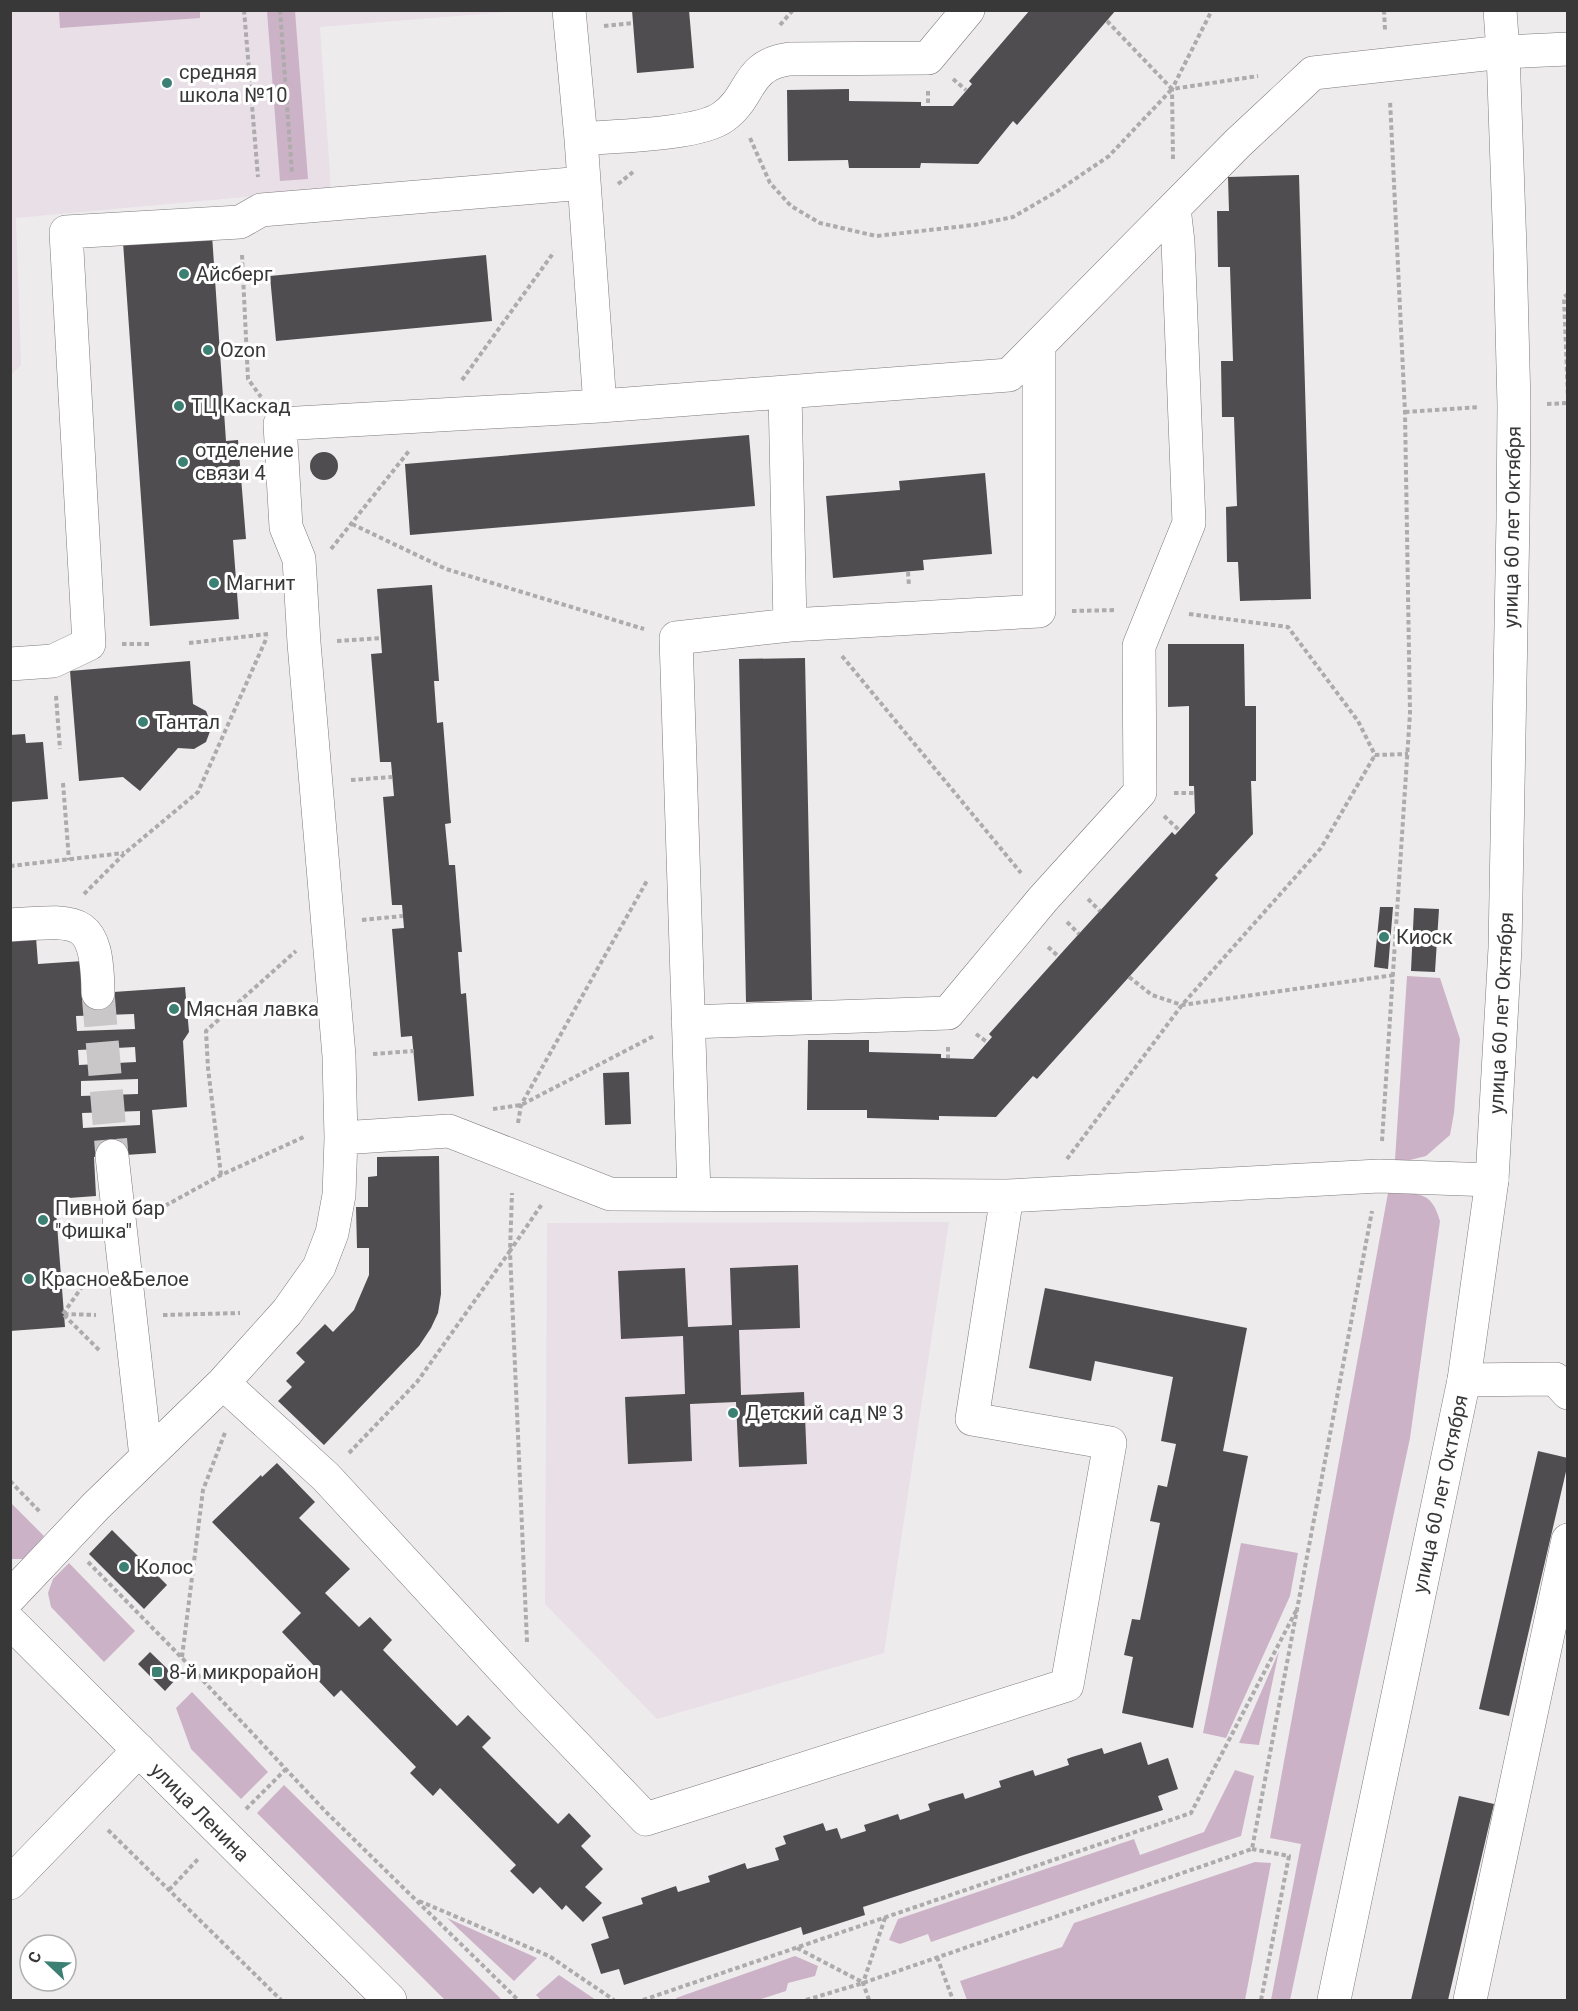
<svg xmlns="http://www.w3.org/2000/svg" width="1578" height="2011" font-family="Roboto,sans-serif">
<style>
.built{fill:#e9dfe7}
.green{fill:#ccb2c6}
.building{fill:#504d50;fill-rule:evenodd}
.lines{fill:none;stroke-linecap:round;stroke-linejoin:round}
.minor-tunnel{stroke:#cac7c9;stroke-width:33;stroke-dasharray:33 16;stroke-linecap:butt}
.minor-casing{stroke:#7d7a7c;stroke-width:34}
.major-casing{stroke:#7d7a7c;stroke-width:34}
.path{stroke:#adabac;stroke-width:4;stroke-dasharray:4.5 3;stroke-linecap:butt}
.minor{stroke:#fff;stroke-width:33}
.major{stroke:#fff;stroke-width:33}
.poi-dot{fill:#3c8074;stroke:#fff;stroke-width:2}
.labels{text-anchor:middle;stroke-width:6;stroke-linejoin:round;paint-order:stroke}
.poi-label{font-size:20px;fill:#393839;stroke:#fff;text-anchor:start}
.street-label{font-size:20px;fill:#393839;stroke:#fff}
</style>
<rect width="100%" height="100%" fill="#eeebed"/>
<path class="built" d="M11,11H518L320,27L331,189L16,218L21,365L11,375Z
M949,1222L884,1653L657,1719L545,1604L547,1223Z"/>
<path class="green" d="M59,11H200V18L60,28Z
M267,11H295L308,179L280,181Z
M1407,976L1440,978L1460,1039L1454,1113L1450,1135L1426,1156L1410,1160H1395Z
M1388,1193C1417,1194 1431,1189 1440,1221L1410,1438L1290,2000H1271L1301,1844L1270,1838Z
M10,1502L44,1536L23,1559H11Z
M1241,1543L1298,1553L1290,1596L1226,1738L1203,1733Z
M69,1563L135,1631L104,1662L51,1607L48,1593L53,1579Z
M1279,1651L1259,1745L1239,1743Z
M192,1692L268,1772L241,1799L191,1749L176,1708Z
M1235,1770L1254,1776L1241,1836L931,1942L928,1934L900,1944L889,1940L898,1919L1134,1839L1140,1855L1204,1832Z
M284,1785L502,2000H445L257,1813Z
M1255,1862L1271,1863L1245,2000H967L960,1981L1062,1947L1074,1923Z
M447,1918L537,1958L514,1981Z
M795,1956L818,1966L815,1976L788,1983L786,1991L758,2000H677L676,1998Z
M559,1975L596,2000H541L536,1995Z"/>
<path class="building" d="M632,10H689L694,68L637,73Z
M1030,10H1116L1017,125L1013,121L978,164L921,163L920,168H849L848,160L788,161L787,90L849,89V101L921,102V106H953L972,84L969,81Z
M1299,175L1311,599L1240,601L1238,562H1227L1226,507L1237,506L1234,417H1222L1221,361H1233L1230,267H1218L1217,211H1229L1228,177Z
M212,235L226,441L238,440L246,539L233,540L239,619L150,626L123,242Z
M486,255L492,321L276,341L270,276Z
M749,435L755,506L410,535L405,464Z
M310 466a14 14 0 1 1 28 0a14 14 0 1 1-28 0Z
M985,473L992,554L923,560L924,570L833,578L826,496L900,490L899,481Z
M432,585L439,681H434L437,723L443,722L451,823L445,824L449,865H455L462,952H458L461,994L466,993L474,1096L418,1101L412,1036L401,1037L392,929L404,928L402,905H392L383,797L394,796L391,762H380L371,654L382,653L377,589Z
M1168,644H1244L1245,706H1256V781H1251L1253,834L1215,875L1218,878L1129,977L1037,1079L1033,1076L996,1117L939,1116V1120L867,1118V1110H807L808,1040H869V1052L941,1054V1058L973,1059L992,1037L989,1034L1066,948L1172,832L1175,835L1195,813L1194,786H1189V706L1168,707Z
M805,658L812,1000L746,1002L739,659Z
M190,661L193,704L206,711L212,726L206,742L194,749L178,748L140,791L123,777L79,781L70,671Z
M25,734L26,743L43,742L48,799L10,802V735Z
M1380,907H1393L1388,969L1374,967Z
M1414,908L1439,909L1435,972L1411,971Z
M36,937L38,964L83,961L85,994L185,987L189,1032L183,1041L187,1107L152,1110L156,1153L94,1157L96,1196L55,1199L65,1327L10,1331V938ZM134,1014L135,1029L77,1031L76,1016ZM135,1047L136,1062L79,1065L78,1050ZM138,1079V1094L81,1096V1081ZM140,1111V1125L83,1128L82,1113Z
M629,1072L631,1124L605,1125L603,1073Z
M439,1156L441,1294L438,1313L431,1328L419,1346L324,1445L278,1401L292,1387L286,1381L305,1362L296,1353L325,1324L333,1332L354,1310L369,1275V1248H357L356,1207H368V1177L377,1176V1157Z
M798,1265L800,1328L739,1330L741,1395L804,1392L807,1464L739,1467L736,1402L690,1404L692,1461L628,1464L625,1397L685,1394L683,1336L621,1339L618,1271L685,1268L688,1327L732,1325L730,1268Z
M1045,1288L1247,1328L1223,1451L1248,1456L1193,1728L1122,1713L1133,1657L1124,1655L1132,1619L1140,1620L1160,1523L1150,1521L1158,1485L1167,1487L1176,1444L1161,1441L1173,1377L1095,1361L1091,1381L1029,1368Z
M1538,1451L1568,1458V1463L1509,1716L1479,1709Z
M277,1463L315,1502L299,1518L350,1569L325,1593L359,1627L370,1617L392,1640L383,1650L457,1726L468,1715L491,1738L482,1747L558,1824L569,1813L591,1836L581,1846L603,1869L585,1887L602,1903L583,1922L566,1905L562,1910L540,1887L533,1894L510,1871L516,1865L440,1788L433,1796L410,1773L416,1767L341,1690L334,1697L312,1674L317,1669L282,1632L301,1613L212,1522L261,1475L262,1477Z
M112,1530L167,1585L144,1609L89,1554Z
M150,1652L177,1678L165,1691L138,1664Z
M1141,1742L1148,1765L1168,1758L1178,1789L1158,1796L1163,1810L863,1907L865,1915L803,1935L801,1927L624,1985L619,1969L601,1974L591,1944L609,1938L602,1917L643,1904L641,1898L676,1886L678,1892L710,1882L708,1876L745,1863L747,1869L779,1860L775,1848L786,1844L783,1836L823,1823L826,1831L837,1828L841,1839L866,1831L864,1825L892,1816L898,1814L900,1820L930,1810L928,1804L933,1802L963,1793L965,1799L1001,1787L999,1781L1033,1770L1035,1776L1069,1765L1067,1759L1072,1757L1102,1748L1104,1754Z
M1459,1796L1494,1804L1448,2000H1411Z"/>
<g class="lines">
<path class="minor-tunnel" d="M98,993L112,1156"/>
<defs>
<path id="minor" d="M569,10L581,139L600,406
M581,139C614,136 698,135 723,117C752,97 745,65 789,59L928,58L968,10
M790,625L1039,611V347
M10,664L53,661L89,644L66,232L240,222L261,210L584,183
M10,925C80,920 97,916 98,993
M688,1022L948,1013L1043,899L1140,792L1139,646L1189,523L1178,242L1174,208
M341,1138L449,1131L610,1194L1007,1196L1379,1176L1492,1180
M112,1156L146,1457
M694,1194L676,638L790,625L785,393
M1464,1380L1555,1379L1568,1393
M223,1383L326,1477L529,1697L646,1819L1067,1685L1110,1443L972,1419L1007,1196
M10,1597L96,1506L223,1383L287,1312L319,1267L332,1233L339,1195L341,1138L339,1056L304,643L299,559L286,527L280,424L600,406L1009,375L1238,143L1313,73L1503,52L1568,49
M10,1883L139,1750
M1470,2000L1568,1540"/>
<path id="major" d="M10,1622L390,2000
M1334,2000L1464,1380L1492,1180L1505,948L1513,519L1514,405L1510,249L1503,52L1500,10"/>
</defs>
<use href="#minor" class="minor-casing"/>
<use href="#major" class="major-casing"/>
<path class="path" d="M244,10L258,177
M280,10L292,173
M1384,10L1385,30
M1107,21L1172,89L1258,76
M780,25L793,10
M604,26L633,23
M953,79L966,90
M928,91V106
M750,138L770,183L791,206L820,223L876,236L974,225L1013,217L1056,192L1109,156L1172,89
M1173,159L1172,89L1212,10
M618,184L633,172
M242,255L248,379L261,397
M1568,294L1564,297L1568,399
M462,380L554,252
M1547,404L1568,403
M1405,412L1479,407
M352,524L446,569L644,629
M331,549L409,451
M908,572L909,586
M1072,611L1116,610
M1189,614L1288,627L1358,721L1375,755L1408,754
M337,641L381,638
M189,643L268,634
M122,644H152
M842,656L1021,873
M56,696L60,749
M351,780L392,777
M63,783L69,860
M1174,793H1194
M1164,816L1179,830
M10,866L124,853
M84,894L125,853L198,792L267,637
M1088,899L1100,911
M362,920L403,916
M1067,922L1079,934
M1048,947L1059,957
M1129,977L1152,995L1182,1005L1394,975
M976,1034L987,1042
M948,1047V1058
M373,1054L414,1051
M493,1109L521,1105L654,1036
M518,1123L521,1105L648,879
M1382,1141L1410,713L1405,412L1390,100
M1067,1159L1182,1005L1321,848L1375,755
M221,1175L208,1068L206,1031L296,951
M152,1213L221,1175L306,1136
M63,1314L91,1274
M64,1314L96,1315
M64,1315L99,1350
M163,1315L240,1313
M349,1453L417,1382L510,1251L512,1193
M10,1481L41,1513
M88,1562L182,1658L325,1811L518,2000
M527,1642L510,1251L542,1204
M182,1657L203,1490L226,1430
M246,1809L286,1769
M108,1830L281,2000
M1252,1849L1289,1856L1261,2000
M169,1890L199,1858
M419,1901L549,1956L614,2000
M797,1948L862,1982
M937,1957L953,2000
M643,2000L1191,1813L1296,1611
M806,2000L863,1983L1252,1849L1372,1211
M869,2000L863,1983L885,1918"/>
<use href="#minor" class="minor"/>
<use href="#major" class="major"/>
</g>
<g class="poi-dot">
<circle cx="167" cy="83" r="6"/>
<circle cx="184" cy="274" r="6"/>
<circle cx="208" cy="350" r="6"/>
<circle cx="179" cy="406" r="6"/>
<circle cx="183" cy="462" r="6"/>
<circle cx="214" cy="583" r="6"/>
<circle cx="143" cy="722" r="6"/>
<circle cx="1384" cy="937" r="6"/>
<circle cx="174" cy="1009" r="6"/>
<circle cx="43" cy="1220" r="6"/>
<circle cx="29" cy="1279" r="6"/>
<circle cx="733" cy="1413" r="6"/>
<circle cx="124" cy="1567" r="6"/>
<rect x="151" y="1666" width="12" height="12" rx="3"/>
</g>
<g class="labels">
<g class="poi-label">
<text x="179" y="79">средняя<tspan x="179" dy="23">школа №10</tspan></text>
<text x="196" y="281">Айсберг</text>
<text x="220" y="357">Ozon</text>
<text x="191" y="413">ТЦ Каскад</text>
<text x="195" y="457">отделение<tspan x="195" dy="23">связи 4</tspan></text>
<text x="226" y="590">Магнит</text>
<text x="155" y="729">Тантал</text>
<text x="1396" y="944">Киоск</text>
<text x="186" y="1016">Мясная лавка</text>
<text x="55" y="1215">Пивной бар<tspan x="55" dy="23">"Фишка"</tspan></text>
<text x="41" y="1286">Красное&amp;Белое</text>
<text x="745" y="1420">Детский сад № 3</text>
<text x="136" y="1574">Колос</text>
<text x="169" y="1679">8-й микрорайон</text>
</g>
<g class="street-label">
<text transform="translate(1512 527) rotate(-89)" y="7">улица 60 лет Октября</text>
<text transform="translate(1501 1013) rotate(-87)" y="7">улица 60 лет Октября</text>
<text transform="translate(1440 1494) rotate(-78)" y="7">улица 60 лет Октября</text>
<text transform="translate(200 1812) rotate(45)" y="7">улица Ленина</text>
</g>
</g>
<rect width="1578" height="2011" fill="none" stroke="#393839" stroke-width="24"/>
<g transform="translate(48 1963) rotate(293)"><circle r="28" fill="#ffffff" stroke="#b0afb0" stroke-width="1.5"/>
<path d="M0-4.5L10 22L0 15L-10 22Z" fill="#3c8074"/>
<text y="-9" font-size="16" font-weight="bold" text-anchor="middle" fill="#393839">С</text>
</g>
</svg>
